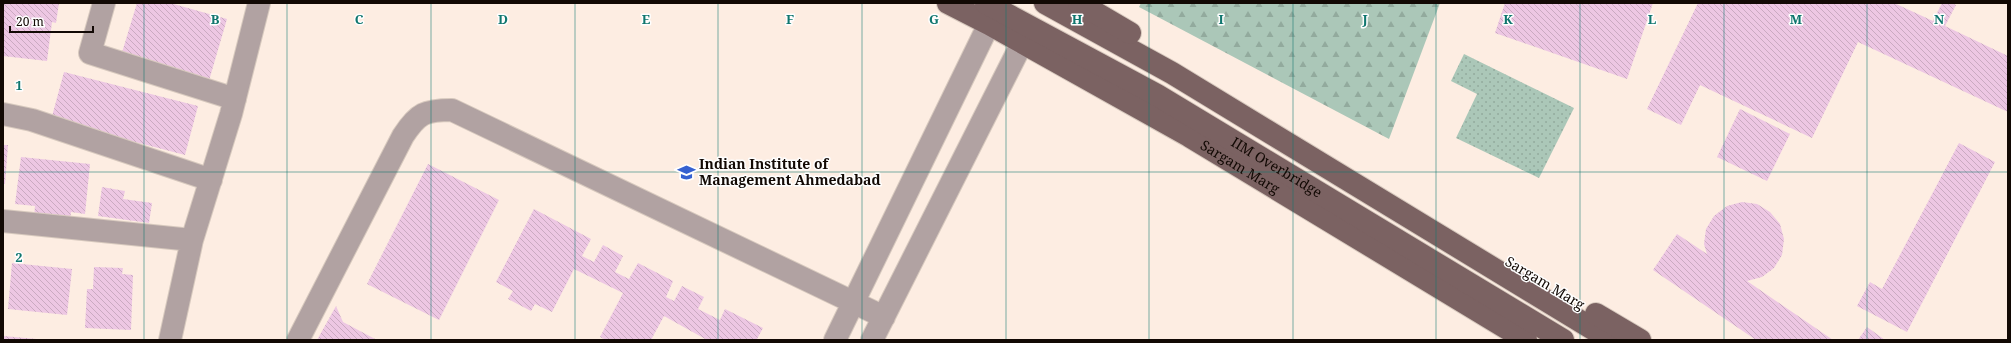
<svg xmlns="http://www.w3.org/2000/svg" width="2011" height="343" font-family="'Noto Serif',serif">
<style>
.grass{fill:url(#grass-dots)}
.forest{fill:url(#forest-firs)}
.building{fill:url(#building-back-hatch)}
.lines{fill:none;stroke-linecap:round;stroke-linejoin:round}
.minor-casing{stroke:#d7c9be;stroke-width:24}
.major-casing{stroke:#d7c9be;stroke-width:24}
.minor{stroke:#b1a2a2;stroke-width:22}
.major{stroke:#7b6262;stroke-width:22}
.grid{fill:none;stroke:#0f766e;stroke-width:1;stroke-opacity:0.55}
.labels{text-anchor:middle;stroke-width:3;stroke-linejoin:round;paint-order:stroke}
.poi-label{font-size:14px;font-weight:bold;fill:#120904;stroke:#fefefe;text-anchor:start}
.street-label{font-size:14px;fill:#120904;stroke:#fefefe}
.grid-label{font-size:13px;text-anchor:middle;font-weight:bold;fill:#0f766e;stroke:#fefefe;stroke-width:3;stroke-linejoin:round;paint-order:stroke}
</style>
<defs>
<pattern id="grass-dots" width="8" height="8" patternUnits="userSpaceOnUse"><rect width="8" height="8" fill="#abc7b8"/><path d="M2 2h.1M6 6h.1" fill="none" stroke="#92aa9d" stroke-width="1.8" stroke-linecap="round"/></pattern>
<pattern id="forest-firs" width="22" height="20" patternUnits="userSpaceOnUse"><rect width="22" height="20" fill="#abc7b8"/><path d="M5 1l3.5 6h-7zM16 11l3.5 6h-7z" fill="#92aa9d"/></pattern>
<pattern id="building-back-hatch" width="6" height="6" patternUnits="userSpaceOnUse"><rect width="6" height="6" fill="#edc7e3"/><path d="M-1 5l2 2M0 0l6 6M5-1l2 2" fill="none" stroke="#caaac1"/></pattern>
</defs>
<rect width="100%" height="100%" fill="#fdede2"/>
<path class="grass" d="M1464,54L1574,108L1539,178L1456,138L1477,94L1451,81Z"/>
<path class="forest" d="M1141,3H1440L1389,139L1139,7Z"/>
<path class="building" d="M3,3H59L56,23L52,22L47,61L3,56Z
M137,3H170L227,19L208,84L120,59Z
M1505,3H1653L1627,79L1495,33Z
M1698,3H1894L1933,21L1942,3H1951L1956,5L1945,26L2008,56V112L1858,42L1812,138L1700,85L1681,125L1647,109Z
M64,72L198,106L185,155L51,120Z
M1740,109L1790,134L1767,181L1717,157Z
M1959,143L1995,162L1907,332L1857,306L1870,282L1882,289Z
M3,145H8L5,184H3Z
M21,157L90,164L85,214L71,212L70,221L34,217L35,206L15,204Z
M428,164L499,200L439,320L367,284Z
M102,187L125,191L123,199L152,203L149,223L98,216Z
M1742,202L1757,204L1770,212L1780,224L1784,239L1782,255L1774,268L1762,277L1747,281L1833,340H1756L1653,270L1677,234L1707,254L1704,244L1706,229L1714,216L1727,206Z
M534,209L591,239L582,256L594,262L603,245L623,256L615,272L629,279L638,263L673,281L666,297L674,301L682,286L704,297L698,309L720,320L725,309L763,328L757,339L761,340H707L664,316L651,340H606L600,337L623,293L574,269L552,312L535,304L531,311L508,299L513,291L496,282Z
M12,263L72,269L67,315L8,309Z
M94,267L123,268L122,274L133,275L131,330L85,328L87,289H93Z
M336,306L343,322L377,340H317Z
M1867,327L1885,340H1858Z
M3,336L37,339V340H3Z"/>
<g class="lines">
<defs>
<path id="minor" d="M104,3L90,53L235,99
M3,114L32,120L211,180
M3,221L192,240
M170,340L192,240L231,114L259,3
M298,340L403,136C418,113 425,110 452,110L884,317
M835,340L989,24
M872,340L1022,43"/>
<g id="major">
<path id="s1" d="M948,3L989,24L1189,136L1526,340"/>
<path id="s2" d="M986,3L1157,95L1563,340"/>
<path d="M1045,3L1172,73L1611,340"/>
<path d="M1079,3L1130,33"/>
<path d="M1596,314L1640,340"/>
</g>
</defs>
<use href="#minor" class="minor-casing"/>
<use href="#major" class="major-casing"/>
<use href="#minor" class="minor"/>
<use href="#major" class="major"/>
</g>
<path class="grid" d="M144,3V340M287,3V340M431,3V340M575,3V340M718,3V340M862,3V340M1006,3V340M1149,3V340M1293,3V340M1436,3V340M1580,3V340M1724,3V340M1867,3V340M3,172H2008"/>
<defs>
<symbol id="university-bare" viewBox="-9 -9 18 18"><path d="M0-5L7-2L0 1L-7-2ZM-4 1L0 2.5L4 1V4Q0 6-4 4Z" fill="#3560d0" stroke="#fefefe" stroke-width="2.5" paint-order="stroke"/></symbol>
</defs>
<g fill-rule="evenodd">
<use href="#university-bare" x="674" y="160" width="25" height="25"/>
</g>
<g class="labels">
<g class="poi-label">
<text x="699" y="169">Indian Institute of<tspan x="699" dy="16">Management Ahmedabad</tspan></text>
</g>
<g class="street-label">
<text dy="5" stroke="none"><textPath href="#s1" startOffset="335">Sargam Marg</textPath></text>
<text dy="5" stroke="none"><textPath href="#s2" startOffset="334">IIM Overbridge</textPath></text>
<text transform="translate(1545 283) rotate(31)" y="5">Sargam Marg</text>
</g>
</g>
<g class="grid-label">
<text x="215" y="24">B</text>
<text x="359" y="24">C</text>
<text x="503" y="24">D</text>
<text x="646" y="24">E</text>
<text x="790" y="24">F</text>
<text x="934" y="24">G</text>
<text x="1077" y="24">H</text>
<text x="1221" y="24">I</text>
<text x="1365" y="24">J</text>
<text x="1508" y="24">K</text>
<text x="1652" y="24">L</text>
<text x="1796" y="24">M</text>
<text x="1939" y="24">N</text>
<text x="19" y="90">1</text>
<text x="19" y="262">2</text>
</g>
<rect width="2011" height="343" fill="none" stroke="#120904" stroke-width="8"/>
<path d="M10 26v6h83v-6" fill="none" stroke="#120904" stroke-width="2"/>
<text x="16" y="26" font-size="12" fill="#120904" stroke="#fefefe" stroke-width="3" paint-order="stroke">20 m</text>
</svg>
